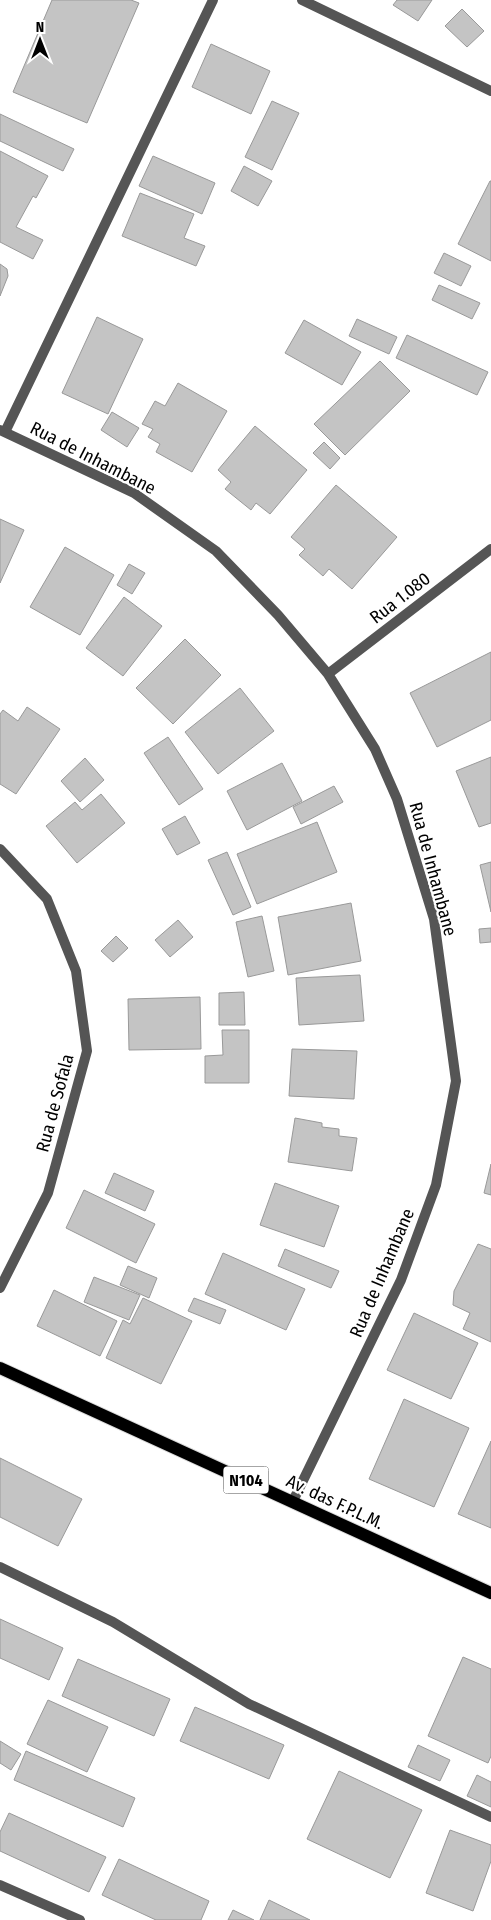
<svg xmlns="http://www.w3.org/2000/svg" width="491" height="1920" font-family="'Fira Sans Condensed',sans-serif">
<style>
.building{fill:#c4c4c4;stroke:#999}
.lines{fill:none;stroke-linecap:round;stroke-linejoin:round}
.primary-casing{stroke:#dbdbdb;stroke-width:14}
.minor{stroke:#555;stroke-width:10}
.primary{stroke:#000;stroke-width:12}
.labels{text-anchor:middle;stroke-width:4.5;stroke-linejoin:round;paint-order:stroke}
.shield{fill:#fff;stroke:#4c4c4c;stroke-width:1}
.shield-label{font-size:16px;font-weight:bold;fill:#000}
.street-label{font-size:18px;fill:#000;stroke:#fff}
</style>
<rect width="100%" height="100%" fill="#fff"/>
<path class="building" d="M52,0H131L139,3L87,123L13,92Z
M397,0H432L418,21L393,5Z
M462,9L484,31L467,47L445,26Z
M211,44L270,71L251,114L192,87Z
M272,101L299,113L272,170L245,157Z
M0,114L74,149L63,171L0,141Z
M0,151L48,176L36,198L33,196L16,227L43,240L33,259L0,242Z
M153,156L215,183L202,214L139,186Z
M244,166L272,181L258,206L231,191Z
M490,181H491V261L458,244Z
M140,193L194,214L184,238L205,246L196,266L122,236Z
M444,253L471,266L461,286L434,273Z
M0,264L7,269L8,276L0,296Z
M439,285L480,303L472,319L432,300Z
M97,317L143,339L108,414L62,393Z
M357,319L397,337L389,354L349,336Z
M304,320L361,352L342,385L285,353Z
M407,335L488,372L477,395L396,358Z
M380,361L410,391L345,455L314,424Z
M178,383L227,411L192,472L156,452L160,444L148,437L153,429L142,424L155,401L165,406Z
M112,412L139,428L127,447L101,430Z
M255,426L307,470L270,514L256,503L251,510L225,489L231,482L218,470Z
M324,442L340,458L330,469L313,453Z
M336,485L397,537L352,589L329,569L323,576L299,555L305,549L291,537Z
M0,519L24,530L0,583Z
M65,547L114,575L80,635L30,607Z
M129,564L145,573L132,594L117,585Z
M124,597L162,626L123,676L86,648Z
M185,639L221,675L173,724L136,688Z
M491,652V720L437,747L410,693Z
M240,688L274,731L218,774L185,732Z
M27,707L60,729L16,794L0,784V714L3,710L18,721Z
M168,737L203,789L179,805L144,753Z
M491,757V823L479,827L456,771Z
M85,758L104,780L80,802L61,781Z
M282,763L302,801L247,830L227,791Z
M334,786L343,802L301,824L293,807Z
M101,794L125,823L77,863L46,826L75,802L82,810Z
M185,816L200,843L177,855L162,829Z
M317,822L337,872L257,904L237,854Z
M227,852L251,907L233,915L208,860Z
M491,862V912L480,865Z
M351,903L361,961L288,975L278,917Z
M262,916L274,971L248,977L236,922Z
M178,920L193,937L170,957L155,940Z
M491,928V942L480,943L479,929Z
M116,936L128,948L113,962L101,951Z
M360,975L364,1021L299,1025L296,978Z
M244,992L245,1025H219V993Z
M200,997L201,1049L129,1050L128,999Z
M222,1030H249V1083H205V1056L223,1055Z
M292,1049L357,1051L354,1099L289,1096Z
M295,1118L322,1123V1127L339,1129V1136L357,1138L352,1171L288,1162Z
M491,1164V1195L484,1193Z
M114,1173L154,1191L145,1211L105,1193Z
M275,1183L339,1206L324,1247L260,1225Z
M84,1190L155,1224L136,1263L66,1228Z
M478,1244L491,1249V1342L463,1329L470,1313L453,1305L454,1291Z
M285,1249L339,1271L331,1288L278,1266Z
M223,1253L305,1289L286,1330L205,1294Z
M128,1266L157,1278L149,1298L120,1285Z
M94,1277L140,1295L129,1320L84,1302Z
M54,1290L117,1321L100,1356L37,1326Z
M143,1298L192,1321L161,1384L106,1358L123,1320L130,1324Z
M194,1298L226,1310L220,1324L188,1311Z
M414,1313L478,1343L451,1399L387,1370Z
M404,1399L469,1428L434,1507L369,1479Z
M491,1441V1528L458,1514Z
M0,1458L82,1499L58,1546L0,1517Z
M0,1619L63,1648L49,1680L0,1658Z
M463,1657L491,1669V1756L488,1763L428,1736Z
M78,1659L170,1699L154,1736L62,1696Z
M48,1700L108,1727L87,1772L27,1744Z
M195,1707L284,1745L269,1779L180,1741Z
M0,1741L21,1754L11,1770L0,1763Z
M418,1745L450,1760L440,1781L408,1767Z
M26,1751L135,1798L123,1827L14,1780Z
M339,1771L422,1810L390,1878L307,1839Z
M477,1775L491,1782V1807L467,1796Z
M9,1813L106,1857L89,1892L0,1851V1832Z
M450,1830L491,1845V1861L473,1911L426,1893Z
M119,1859L209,1901L201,1920H156L102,1895Z
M269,1900L310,1920H260Z
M233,1910L254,1920H228Z"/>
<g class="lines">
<defs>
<path id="primary" d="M0,1368L491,1593"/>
</defs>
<use href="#primary" class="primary-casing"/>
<path class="minor" d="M302,0L491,91
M0,430L134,493L216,551L278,615L328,674L375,749L397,799L434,919L456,1081L436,1185L401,1280L293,1501
M5,432L213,0
M328,674L491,549
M0,849L47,899L76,971L87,1051L48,1193L0,1288
M0,1567L113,1622L249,1704L491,1817
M0,1885L80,1920"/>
<use href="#primary" class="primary"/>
</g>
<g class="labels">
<rect class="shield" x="223.5" y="1466.5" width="45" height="27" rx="4"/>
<g class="shield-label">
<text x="246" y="1486">N104</text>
</g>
<g class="street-label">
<text transform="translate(93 458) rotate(27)" y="6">Rua de Inhambane</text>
<text transform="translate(400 598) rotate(-38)" y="6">Rua 1.080</text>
<text transform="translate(433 869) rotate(75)" y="6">Rua de Inhambane</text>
<text transform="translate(55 1103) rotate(-75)" y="6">Rua de Sofala</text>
<text transform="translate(382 1273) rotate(-67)" y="6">Rua de Inhambane</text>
<text transform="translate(335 1502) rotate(25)" y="6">Av. das F.P.L.M.</text>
</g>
</g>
<g transform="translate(40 40)" stroke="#ffffff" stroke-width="4" paint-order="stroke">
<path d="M0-4L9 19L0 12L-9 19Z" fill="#000000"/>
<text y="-8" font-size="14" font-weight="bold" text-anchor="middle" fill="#000000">N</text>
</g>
</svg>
